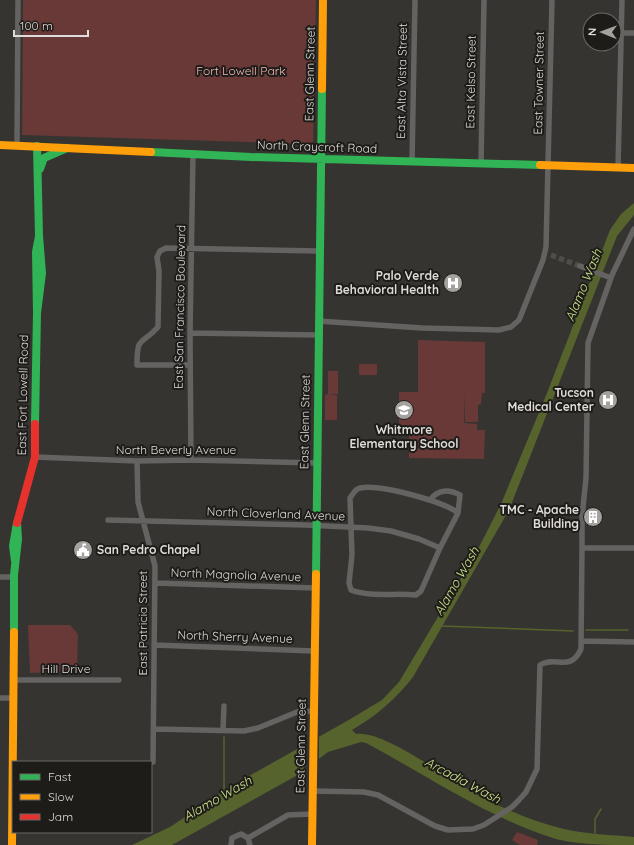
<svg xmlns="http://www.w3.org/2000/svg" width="634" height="845" font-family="Quicksand,sans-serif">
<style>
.green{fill:#683937}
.water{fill:#56632c}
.pier{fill:#363431}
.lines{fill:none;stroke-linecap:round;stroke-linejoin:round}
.stream{stroke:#56632c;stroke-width:1.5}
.street-tunnel{stroke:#4f4d4a;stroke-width:5.5;stroke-dasharray:5.5 3;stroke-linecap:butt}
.street{stroke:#646361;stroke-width:5.5}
.fast{stroke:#30b455;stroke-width:8}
.slow{stroke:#ff9f0a;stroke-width:8}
.jam{stroke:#e5322d;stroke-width:8}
.labels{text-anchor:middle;stroke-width:4;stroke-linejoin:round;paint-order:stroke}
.park-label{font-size:12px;fill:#f4b8b5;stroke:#1e1c19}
.street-label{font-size:12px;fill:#dfdcd9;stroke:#1e1c19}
.poi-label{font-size:12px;font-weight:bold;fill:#dfdcd9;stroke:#1e1c19;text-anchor:end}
.water-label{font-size:13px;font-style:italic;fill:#cce48b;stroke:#1e1c19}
</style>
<rect width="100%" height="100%" fill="#363431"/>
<path class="green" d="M23,0H316L313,144L22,135Z
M418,340L485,342V393H482L481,404L478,405V422H465V392L464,423L477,424V430H485L484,459L409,458V427L399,426V392H418Z
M359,364H377V375H359Z
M328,371H338V394H329L337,395V420H325V395L328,394Z
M28,625H70L78,634L77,671L30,673Z
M517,832L538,840L537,845H520L512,840Z"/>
<path class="water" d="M634,203V215L617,236L509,510L413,677C396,699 376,716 352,730L356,734C381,729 445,776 469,790C496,806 534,822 564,829C585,834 613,835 634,837V845C608,845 580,845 556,839C488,818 428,776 366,743L361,742L328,752L296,776L172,845H132L170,827L233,785L347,721L382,700L399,682L475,555L501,504L547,393L610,230L621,214Z"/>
<path class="pier" d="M319,735V762L304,771V743Z"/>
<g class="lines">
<path class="stream" d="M441,626L573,631
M586,630H628
M224,791V737
M595,833V819L601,809"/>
<path class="street-tunnel" d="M551,255L580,266"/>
<path class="street" d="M621,33H634
M17,145L18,0
M412,162L415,0
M481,164L484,0
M618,168L622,0
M634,229L612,275L588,343L586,478L582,517V548H634
M580,266L611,278
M318,321L422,328L499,330L511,327L519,320L543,260L546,247L552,0
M190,333L318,335
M190,365H137C137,335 141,346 158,327L159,271L157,257L160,251L166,248L319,251
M35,457L137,461L191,460L317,463
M191,460L190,333L193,154
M137,461L138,502L155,566L153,762
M430,500C438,489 449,489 460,495L458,513L440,548L421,591L416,595C397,593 368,597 351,590L349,583L352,555L350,498C353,494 355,489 360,488C379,484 443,501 458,513
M108,520L306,525L368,528L391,531L419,539L440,548
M0,577H14
M155,583L315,588
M582,641L634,642
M154,645L314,651
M13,680H119
M0,698H13
M154,729L244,731L258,728L297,712L314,711
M223,730L224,706
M313,791L364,792L378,795L435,826L448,830L473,829L484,825L512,807L518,801L526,792L537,769L540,665C556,655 570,673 581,649L582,548
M248,838L288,815L312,814
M231,845L232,838L241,834L248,838L250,845"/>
<path class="fast" d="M37,146L39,236L42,273L37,313L36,252L39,236
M151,152L251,157L540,165
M40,169L44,158L67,148
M35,424L37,313
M316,574L322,89
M14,632V575L18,539L17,523L13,546L15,561"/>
<path class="slow" d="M322,89L323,0
M0,145L151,152
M540,165L634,168
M12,845L14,632
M312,845L316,574"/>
<path class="jam" d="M17,523L35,457V424"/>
</g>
<defs>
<symbol id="hospital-disc" viewBox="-11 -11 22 22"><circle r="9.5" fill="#a4a19e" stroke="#1e1c19"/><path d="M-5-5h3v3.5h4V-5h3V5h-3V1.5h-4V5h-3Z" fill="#fff"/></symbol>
<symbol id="school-disc" viewBox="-11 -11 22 22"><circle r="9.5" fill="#a4a19e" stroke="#1e1c19"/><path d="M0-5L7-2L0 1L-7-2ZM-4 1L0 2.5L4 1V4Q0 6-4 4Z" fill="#fff"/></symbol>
<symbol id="building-disc" viewBox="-11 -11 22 22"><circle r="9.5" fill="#a4a19e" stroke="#1e1c19"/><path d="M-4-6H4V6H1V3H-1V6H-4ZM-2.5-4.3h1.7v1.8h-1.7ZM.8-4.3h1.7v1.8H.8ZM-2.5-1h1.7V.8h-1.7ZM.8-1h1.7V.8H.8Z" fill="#fff"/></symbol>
<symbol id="civic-disc" viewBox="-11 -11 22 22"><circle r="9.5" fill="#a4a19e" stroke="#1e1c19"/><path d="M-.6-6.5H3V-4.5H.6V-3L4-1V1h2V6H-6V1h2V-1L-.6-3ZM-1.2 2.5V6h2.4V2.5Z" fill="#fff"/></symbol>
</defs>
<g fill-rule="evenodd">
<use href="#hospital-disc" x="442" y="272" width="22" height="22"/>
<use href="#hospital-disc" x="597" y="389" width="22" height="22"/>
<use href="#school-disc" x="393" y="399" width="22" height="22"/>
<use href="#building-disc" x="582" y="506" width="22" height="22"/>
<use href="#civic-disc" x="72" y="539" width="22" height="22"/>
</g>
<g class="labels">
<g class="park-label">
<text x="241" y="75">Fort Lowell Park</text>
</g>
<g class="street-label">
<text transform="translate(310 74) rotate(-89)" y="4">East Glenn Street</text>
<text transform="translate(402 81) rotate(-89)" y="4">East Alta Vista Street</text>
<text transform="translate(471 82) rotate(-89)" y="4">East Kelso Street</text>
<text transform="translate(539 83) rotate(-89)" y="4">East Towner Street</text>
<text transform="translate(317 147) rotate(2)" y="4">North Craycroft Road</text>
<text transform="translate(180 307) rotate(-89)" y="4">East San Francisco Boulevard</text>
<text transform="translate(23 395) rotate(-89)" y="4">East Fort Lowell Road</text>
<text transform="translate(305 422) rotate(-89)" y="4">East Glenn Street</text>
<text x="176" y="454">North Beverly Avenue</text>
<text transform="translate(276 514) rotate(2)" y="4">North Cloverland Avenue</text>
<text transform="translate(236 575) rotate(2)" y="4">North Magnolia Avenue</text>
<text transform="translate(143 623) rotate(-90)" y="4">East Patricia Street</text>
<text transform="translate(235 637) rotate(2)" y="4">North Sherry Avenue</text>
<text x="66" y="673">Hill Drive</text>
<text transform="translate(301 746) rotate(-89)" y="4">East Glenn Street</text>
</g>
<g class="poi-label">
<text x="439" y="280">Palo Verde<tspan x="439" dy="14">Behavioral Health</tspan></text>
<text x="594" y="397">Tucson<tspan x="594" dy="14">Medical Center</tspan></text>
<text x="404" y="434" text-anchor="middle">Whitmore<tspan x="404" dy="14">Elementary School</tspan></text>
<text x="579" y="514">TMC - Apache<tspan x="579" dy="14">Building</tspan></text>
<text x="97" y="554" text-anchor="start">San Pedro Chapel</text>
</g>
<g class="water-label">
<text transform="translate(583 285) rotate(-68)" y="5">Alamo Wash</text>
<text transform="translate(456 581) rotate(-60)" y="5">Alamo Wash</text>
<text transform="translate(463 780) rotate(28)" y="5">Arcadia Wash</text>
<text transform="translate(217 798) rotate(-30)" y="5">Alamo Wash</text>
</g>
</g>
<rect x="12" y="761" width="140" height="72" fill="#1e1c19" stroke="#6b6966"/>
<rect x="20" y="774" width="20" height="6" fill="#30b455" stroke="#6b6966"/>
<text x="48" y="781" font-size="12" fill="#dfdcd9">Fast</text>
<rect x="20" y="794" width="20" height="6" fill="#ff9f0a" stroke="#6b6966"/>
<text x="48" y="801" font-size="12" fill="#dfdcd9">Slow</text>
<rect x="20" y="814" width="20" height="6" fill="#e5322d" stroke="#6b6966"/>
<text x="48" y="821" font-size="12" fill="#dfdcd9">Jam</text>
<g transform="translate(602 32) rotate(271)"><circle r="19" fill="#1e1c19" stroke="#6b6966"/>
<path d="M0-3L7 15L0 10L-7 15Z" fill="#a4a19e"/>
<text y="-6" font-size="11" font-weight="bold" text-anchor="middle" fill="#dfdcd9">N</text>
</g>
<path d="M14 30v6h74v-6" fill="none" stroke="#dfdcd9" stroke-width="2"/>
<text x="20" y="30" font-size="12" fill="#dfdcd9" stroke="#1e1c19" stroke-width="3" paint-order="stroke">100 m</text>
</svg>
